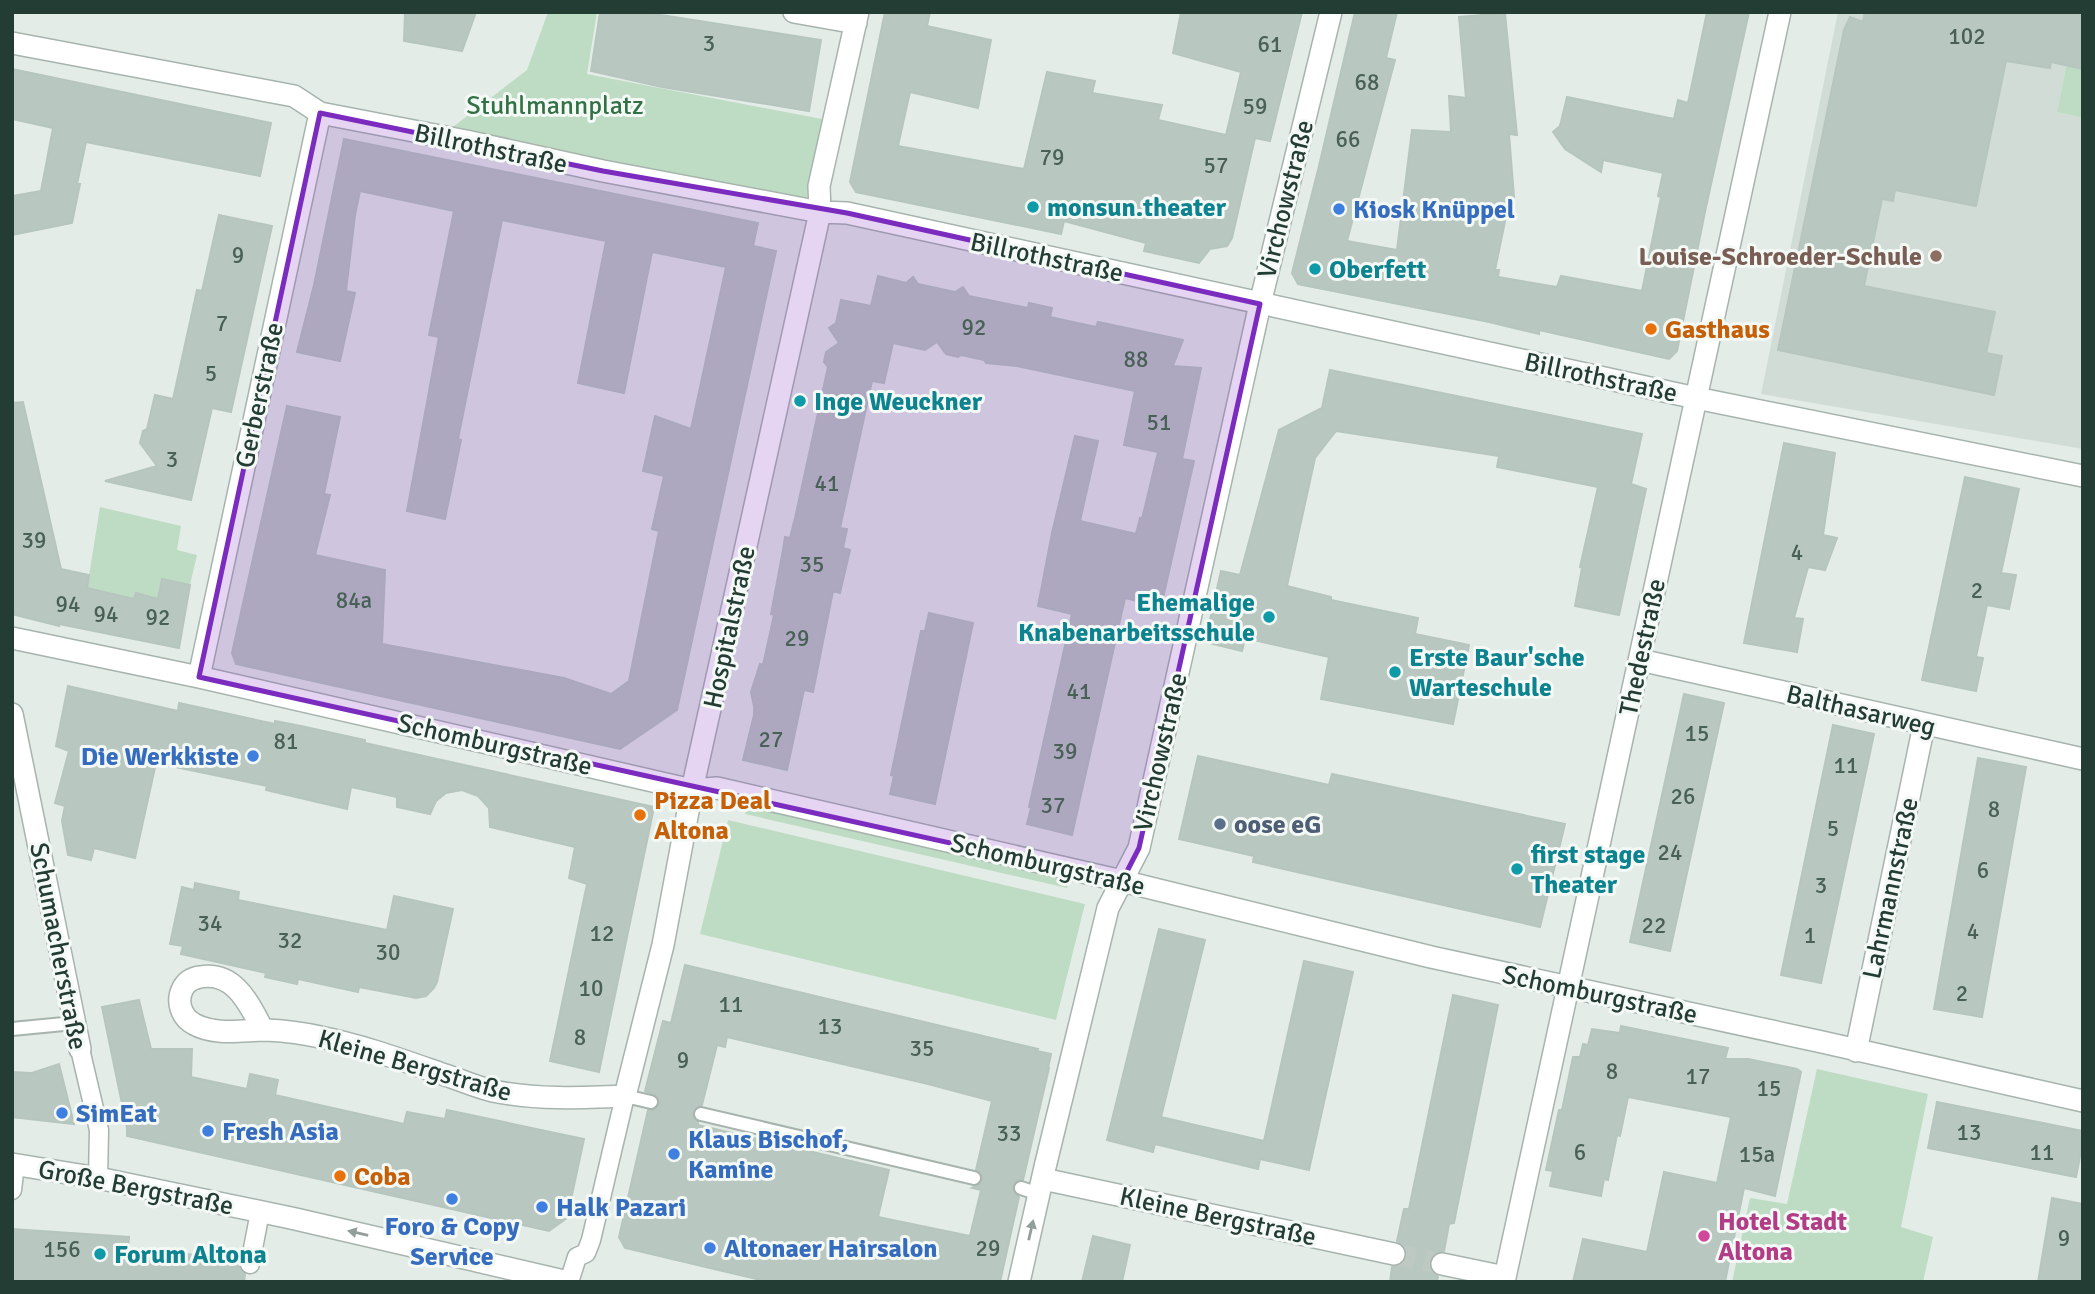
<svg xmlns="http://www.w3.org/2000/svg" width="2095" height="1294" font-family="Signika,sans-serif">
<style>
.built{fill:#d2dcd7}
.green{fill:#bedcc4}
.building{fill:#b9c7c1;stroke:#b6c6be;stroke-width:2;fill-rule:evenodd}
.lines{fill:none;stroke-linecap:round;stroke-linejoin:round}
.minor-tunnel{stroke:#bec9c4;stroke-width:21;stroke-dasharray:21 10;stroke-linecap:butt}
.service-casing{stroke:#a7b4ae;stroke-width:16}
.pedestrian-casing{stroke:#a7b4ae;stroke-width:21}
.minor-casing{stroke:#a7b4ae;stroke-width:24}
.service{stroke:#fff;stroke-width:12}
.pedestrian{stroke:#fff;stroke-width:18}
.minor{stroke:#fff;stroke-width:21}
.oneway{fill:#929e9a}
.marked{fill:#7b2cbf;fill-opacity:0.2;stroke:#7b2cbf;stroke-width:5;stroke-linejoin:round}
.culture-dot{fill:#0f9aa8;stroke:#f4f9f6;stroke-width:2.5}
.shop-dot{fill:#3f7fe0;stroke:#f4f9f6;stroke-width:2.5}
.education-dot{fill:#8d6e63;stroke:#f4f9f6;stroke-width:2.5}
.food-dot{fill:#e8710a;stroke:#f4f9f6;stroke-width:2.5}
.service-dot{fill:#5c6f8a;stroke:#f4f9f6;stroke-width:2.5}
.hotel-dot{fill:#d1479c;stroke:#f4f9f6;stroke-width:2.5}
.labels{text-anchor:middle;stroke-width:6;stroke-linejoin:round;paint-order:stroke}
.number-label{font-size:23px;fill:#496057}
.park-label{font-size:26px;fill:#317145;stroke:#f4f9f6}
.street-label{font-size:26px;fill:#243d34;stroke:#f4f9f6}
.culture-label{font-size:26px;font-weight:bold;fill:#0d838f;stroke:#f4f9f6;text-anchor:start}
.shop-label{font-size:26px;font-weight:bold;fill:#366cbe;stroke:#f4f9f6;text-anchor:start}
.education-label{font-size:26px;font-weight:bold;fill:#785e54;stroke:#f4f9f6;text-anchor:end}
.food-label{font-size:26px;font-weight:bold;fill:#c56008;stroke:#f4f9f6;text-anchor:start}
.service-label{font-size:26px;font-weight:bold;fill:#4e5e75;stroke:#f4f9f6;text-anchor:start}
.hotel-label{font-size:26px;font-weight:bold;fill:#b23c85;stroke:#f4f9f6;text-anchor:start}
</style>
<rect width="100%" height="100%" fill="#e4ece8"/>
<path class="built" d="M1838,12H2077L2057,112L2083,118V449L1761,394Z"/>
<path class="green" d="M548,12H597L587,74L822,119L806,201L449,130L527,70Z
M2077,12H2083V118L2057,112Z
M100,507L181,526L177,550L197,555L190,585L162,579L158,599H134L87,588Z
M750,799L1071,873L1067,888L745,814Z
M728,820L1085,904L1056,1020L700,934Z
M1817,1069L1928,1094L1901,1227L1933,1237L1923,1282H1732L1750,1198L1787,1204Z"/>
<path class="building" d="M405,12H476L462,51L404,41Z
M600,12H642L821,40L809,111L662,87L591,71Z
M885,12H930L927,26L991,40L978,108L910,92L898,146L1024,169L1047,72L1095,81L1092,93L1162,105L1158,120L1226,135L1241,72L1173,53L1181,12H1302L1270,141L1255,138L1232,238L1227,246L1210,249L1199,263L1144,251L1146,243L1064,221L1061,234L856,192L850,182Z
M1355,12H1397L1386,58L1395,60L1347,241L1397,250L1412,130L1451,132L1449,96L1466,98L1459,17L1505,13L1517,135L1509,134L1514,197H1510L1495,270H1499L1498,277L1557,287L1561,276L1642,291L1661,197L1658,196L1663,173L1603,160L1601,172L1565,149L1553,132L1560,126L1567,97L1674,119L1678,100L1688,103L1707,12H1749L1706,207L1677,351L1669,359L1539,330V334L1489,322L1298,284L1292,273L1319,166Z
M1865,12H2083V69L2051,62L2050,68L2006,61L1976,206L1895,190L1893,201L1882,199L1864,286L1995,312L1986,353L2002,356L1994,395L1778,350L1844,30L1850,17L1863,22Z
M12,69L271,123L260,176L86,142L77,184H80L72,223L12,235V196L41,191L53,128L12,119Z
M344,139L758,223L753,246L776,251L677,710L620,749L236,664L232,653L287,406L340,417L324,494L330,495L315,555L385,570L382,644L564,678L611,694L629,681L659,531L652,529L664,476L643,471L655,416L691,429L726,267L652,252L624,393L578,383L606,241L502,220L458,439L461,440L445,519L407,511L439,337L429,335L454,211L360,191L355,215L346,291L355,293L340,361L297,352L314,285Z
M219,215L272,226L231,412L212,408L191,500L105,481L157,466L140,443L143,431L147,429L155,395L173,399L197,290L202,291Z
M878,276L906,283L913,277L918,284L955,292L963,287L969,296L1028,308L1029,303L1052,308L1050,317L1096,327L1098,322L1183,340L1173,366L1201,368L1182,459L1194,461L1161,607L1125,598L1072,835L1027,824L1031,808L1029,807L1072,614L1038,606L1052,533L1075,436L1098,441L1080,521L1136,534L1140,518L1142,519L1158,452L1124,445L1135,391L1017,366L986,363L984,360L961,355L958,357L946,354L937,342L925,350L893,343L884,383L872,381L840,528L847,529L843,548L850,550L840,593L833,591L813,692L804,690L787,770L743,760L754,715V706L751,692L760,664L763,665L774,615L771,614L783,550L785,537L790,538L795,518L828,367L824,362L826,352L839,343L829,328L836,323L841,300L871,306Z
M1330,370L1642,434L1631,484L1646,489L1619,615L1575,606L1582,568L1580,567L1598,487L1497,467L1499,456L1336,431L1315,458L1287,586L1331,597V600L1418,618L1415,634L1469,645L1453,724L1321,699L1329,657L1245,638L1242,651L1205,642L1221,571L1240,575L1279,430L1322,408Z
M23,402L61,569L89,575L87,588L134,599L136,593L158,599L162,579L190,585L179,648L59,624V626L15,615L12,601V403Z
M1784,443L1835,453L1823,535L1837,538L1825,570L1808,567L1794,618L1803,619L1797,652L1744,643Z
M1965,477L2019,489L2001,573L2016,575L2009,609L1987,605L1976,657L1983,658L1976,691L1922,680Z
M929,613L973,623L935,804L890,794L894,776L891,775L921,631H925Z
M68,686L178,711L179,703L275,724V721L301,726L365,740V743L654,807L599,1072L550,1061L587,884L569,878L575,847L490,827L489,808L478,796L462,790L446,793L436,801L430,814L397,807V797L351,787L347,809L266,790L267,786L156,763L135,858L94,848L91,860L68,855L62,821L65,806L55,803L69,751L56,746Z
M1684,694L1724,703L1670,951L1630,942Z
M1833,725L1874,734L1821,983L1781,975Z
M1198,756L1329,785L1332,774L1565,824L1540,927L1253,862L1254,856L1179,839Z
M1978,758L2026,767L1982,1017L1934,1009Z
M195,883L239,892L238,900L387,930L394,896L453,909L437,982L434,988L426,996L416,998L359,987L358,992L298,979L297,984L265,977L266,973L181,954L183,946L170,944L182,887L194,890Z
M1159,929L1205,940L1161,1117L1264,1141L1304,961L1353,972L1309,1170L1260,1159L1258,1169L1155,1144L1153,1152L1107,1140Z
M685,965L1038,1049L1037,1051L1051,1054L1048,1068H1049L1023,1180L1016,1181L1013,1186L1014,1193L1019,1197L1000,1282H769L625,1248L619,1237L648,1110H654L660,1103L656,1095L645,1091L663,1021L671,1023ZM727,1037L928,1084L992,1101L976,1170L980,1172L983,1179L980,1184L972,1188L981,1190L970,1236L878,1217L889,1170L698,1125V1122L693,1117V1111L698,1106L702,1105L717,1045L725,1047Z
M1453,995L1498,1005L1454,1223L1449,1224L1444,1251L1433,1255L1429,1261L1430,1269L1438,1277L1437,1282H1390L1392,1267L1403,1263L1407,1256L1403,1245L1397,1241L1404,1209H1409Z
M139,1000L151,1049H192L191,1077L247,1089L250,1074L278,1080L275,1095L404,1124L407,1112L445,1119L447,1110L584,1139L567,1218L549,1231L127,1136V1128L102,1007Z
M1621,1026L1728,1048L1725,1059H1748L1797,1069L1801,1072L1775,1196L1744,1188L1725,1282H1573L1583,1239L1647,1252L1664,1172L1717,1183L1731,1117L1628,1097L1620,1136L1617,1135L1608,1180L1604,1179L1601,1196L1550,1186L1553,1171L1546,1170L1559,1110H1562L1573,1057H1580L1583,1044L1588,1045L1592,1029L1620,1033Z
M59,1064L74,1124L12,1117V1072L32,1073Z
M1937,1102L2083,1131V1141L2076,1177L1928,1148Z
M2052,1198L2083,1204V1282H2038Z
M12,1229L129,1237L128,1250L240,1258L239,1267L245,1274L244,1282H12Z
M1093,1236L1130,1245L1122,1282H1082Z"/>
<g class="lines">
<path class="minor-tunnel" d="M1394,1254L1442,1264"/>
<defs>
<path id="service" d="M12,1029L74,1023
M625,1096L651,1102
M701,1114L974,1178
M1021,1188L1039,1194"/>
<path id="pedestrian" d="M80,1049L99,1130L98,1178
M12,1190L15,1164
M250,1264L260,1212
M569,1282L577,1257L586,1253L591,1240L625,1096"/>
<path id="minor" d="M794,12L856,23
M12,43L294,96L320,113L466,141L603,171L820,212L847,213L1696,398L2083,476
M12,638L199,677L692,790L717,788L1122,881L1431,957L1822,1042L2083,1101
M1640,660L2083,759
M199,677L320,113
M12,714L80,1049
M263,1030C249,1004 235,971 200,977C193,978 187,981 183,988C176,1001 181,1017 194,1024C215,1036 244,1030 267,1030C285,1031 303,1033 320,1037C361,1045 402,1060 442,1074C459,1079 475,1087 493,1091C536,1100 580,1098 625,1096L663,945L692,790L820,212L819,186L858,12
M1856,1051L1924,725
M12,1164L98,1178L291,1218L568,1282
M1043,1179L1394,1254
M1442,1264L1505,1277
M1019,1282L1045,1167L1108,908L1139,848L1260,304L1331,12
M1504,1282L1780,12"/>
</defs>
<use href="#service" class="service-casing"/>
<use href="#pedestrian" class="pedestrian-casing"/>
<use href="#minor" class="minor-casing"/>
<use href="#service" class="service"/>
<use href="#pedestrian" class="pedestrian"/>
<use href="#minor" class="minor"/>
</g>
<defs><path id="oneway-solid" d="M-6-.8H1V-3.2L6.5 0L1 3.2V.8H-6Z" transform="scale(1.75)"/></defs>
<g class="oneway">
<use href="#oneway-solid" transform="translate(1031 1230) rotate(-77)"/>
<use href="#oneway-solid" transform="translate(358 1233) rotate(-167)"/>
</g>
<path class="marked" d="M320,113L603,171L847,213L1260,304L1139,848L1122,881L199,677Z"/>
<g class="culture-dot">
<circle cx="1033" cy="207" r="7"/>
<circle cx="1315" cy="269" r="7"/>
<circle cx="800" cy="401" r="7"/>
<circle cx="1269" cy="617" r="7"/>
<circle cx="1395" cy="672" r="7"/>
<circle cx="1517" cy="869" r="7"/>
<circle cx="100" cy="1254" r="7"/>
</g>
<g class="shop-dot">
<circle cx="1339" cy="209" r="7"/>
<circle cx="253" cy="756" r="7"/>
<circle cx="62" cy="1113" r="7"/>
<circle cx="208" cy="1131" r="7"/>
<circle cx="674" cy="1154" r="7"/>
<circle cx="452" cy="1199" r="7"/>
<circle cx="542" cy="1207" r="7"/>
<circle cx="710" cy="1248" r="7"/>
</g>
<circle class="education-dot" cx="1936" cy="256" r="7"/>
<g class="food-dot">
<circle cx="1651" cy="329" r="7"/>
<circle cx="640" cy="815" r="7"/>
<circle cx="340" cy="1176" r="7"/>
</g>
<circle class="service-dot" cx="1220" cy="824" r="7"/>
<circle class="hotel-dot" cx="1704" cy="1236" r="7"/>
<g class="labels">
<g class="number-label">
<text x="1967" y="44">102</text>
<text x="709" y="51">3</text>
<text x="1270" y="52">61</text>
<text x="1367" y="90">68</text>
<text x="1255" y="114">59</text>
<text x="1348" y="147">66</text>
<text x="1052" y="165">79</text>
<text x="1216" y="173">57</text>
<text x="238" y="263">9</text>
<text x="222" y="331">7</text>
<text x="974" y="335">92</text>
<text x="1136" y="367">88</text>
<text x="211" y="381">5</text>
<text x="1159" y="430">51</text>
<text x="172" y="467">3</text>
<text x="827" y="491">41</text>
<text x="34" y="548">39</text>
<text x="1797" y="560">4</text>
<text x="812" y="572">35</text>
<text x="1977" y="598">2</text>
<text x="354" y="608">84a</text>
<text x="68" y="612">94</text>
<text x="106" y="622">94</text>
<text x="158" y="625">92</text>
<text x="797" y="646">29</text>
<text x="1079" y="699">41</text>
<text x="1697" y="741">15</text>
<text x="771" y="747">27</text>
<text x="286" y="749">81</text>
<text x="1065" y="759">39</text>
<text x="1846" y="773">11</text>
<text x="1683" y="804">26</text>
<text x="1053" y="813">37</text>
<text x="1994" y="817">8</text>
<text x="1833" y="836">5</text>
<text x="1670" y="860">24</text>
<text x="1983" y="878">6</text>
<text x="1821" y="893">3</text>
<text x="210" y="931">34</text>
<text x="1654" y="933">22</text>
<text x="1973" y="939">4</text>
<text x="602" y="941">12</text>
<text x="1810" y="943">1</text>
<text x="290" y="948">32</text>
<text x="388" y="960">30</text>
<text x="591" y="996">10</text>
<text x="1962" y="1001">2</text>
<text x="731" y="1012">11</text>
<text x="830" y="1034">13</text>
<text x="580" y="1045">8</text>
<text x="922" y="1056">35</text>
<text x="683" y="1068">9</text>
<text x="1612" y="1079">8</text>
<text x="1698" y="1084">17</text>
<text x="1769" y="1096">15</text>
<text x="1969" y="1140">13</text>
<text x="1009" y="1141">33</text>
<text x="1580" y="1160">6</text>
<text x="2042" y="1160">11</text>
<text x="1757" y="1162">15a</text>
<text x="2064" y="1246">9</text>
<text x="988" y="1256">29</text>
<text x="62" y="1257">156</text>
</g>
<g class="park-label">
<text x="555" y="114">Stuhlmannplatz</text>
</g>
<g class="street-label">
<text transform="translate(491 148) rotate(12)" y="9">Billrothstraße</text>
<text transform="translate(1285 199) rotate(-76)" y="9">Virchowstraße</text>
<text transform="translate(1047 257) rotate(12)" y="9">Billrothstraße</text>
<text transform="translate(1601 377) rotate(12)" y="9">Billrothstraße</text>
<text transform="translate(259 395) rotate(-78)" y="9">Gerberstraße</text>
<text transform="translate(729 627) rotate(-78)" y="9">Hospitalstraße</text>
<text transform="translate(1642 647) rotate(-78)" y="9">Thedestraße</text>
<text transform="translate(1861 710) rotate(13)" y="9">Balthasarweg</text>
<text transform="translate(495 744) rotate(13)" y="9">Schomburgstraße</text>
<text transform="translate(1160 752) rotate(-77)" y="9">Virchowstraße</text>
<text transform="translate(1048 864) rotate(13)" y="9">Schomburgstraße</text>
<text transform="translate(1890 888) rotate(-78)" y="9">Lahrmannstraße</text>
<text transform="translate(59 946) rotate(79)" y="9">Schumacherstraße</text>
<text transform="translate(1600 994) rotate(12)" y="9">Schomburgstraße</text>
<text transform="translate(415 1065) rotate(16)" y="9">Kleine Bergstraße</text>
<text transform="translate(136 1187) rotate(11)" y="9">Große Bergstraße</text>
<text transform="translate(1218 1216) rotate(12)" y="9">Kleine Bergstraße</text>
</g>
<g class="culture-label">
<text x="1047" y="216">monsun.theater</text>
<text x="1329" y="278">Oberfett</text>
<text x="814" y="410">Inge Weuckner</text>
<text x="1255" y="611" text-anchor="end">Ehemalige<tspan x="1255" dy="30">Knabenarbeitsschule</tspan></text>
<text x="1409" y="666">Erste Baur'sche<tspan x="1409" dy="30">Warteschule</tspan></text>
<text x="1531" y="863">first stage<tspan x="1531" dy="30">Theater</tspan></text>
<text x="114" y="1263">Forum Altona</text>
</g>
<g class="shop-label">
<text x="1353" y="218">Kiosk Knüppel</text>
<text x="239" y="765" text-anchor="end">Die Werkkiste</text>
<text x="76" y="1122">SimEat</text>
<text x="222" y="1140">Fresh Asia</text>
<text x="688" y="1148">Klaus Bischof,<tspan x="688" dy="30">Kamine</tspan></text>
<text x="556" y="1216">Halk Pazari</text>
<text x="452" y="1235" text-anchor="middle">Foro &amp; Copy<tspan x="452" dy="30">Service</tspan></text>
<text x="724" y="1257">Altonaer Hairsalon</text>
</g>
<g class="education-label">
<text x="1922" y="265">Louise-Schroeder-Schule</text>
</g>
<g class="food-label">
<text x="1665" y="338">Gasthaus</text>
<text x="654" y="809">Pizza Deal<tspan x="654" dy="30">Altona</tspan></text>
<text x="354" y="1185">Coba</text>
</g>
<g class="service-label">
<text x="1234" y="833">oose eG</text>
</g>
<g class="hotel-label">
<text x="1718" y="1230">Hotel Stadt<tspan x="1718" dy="30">Altona</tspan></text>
</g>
</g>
<rect width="2095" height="1294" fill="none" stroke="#243d34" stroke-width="28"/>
</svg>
